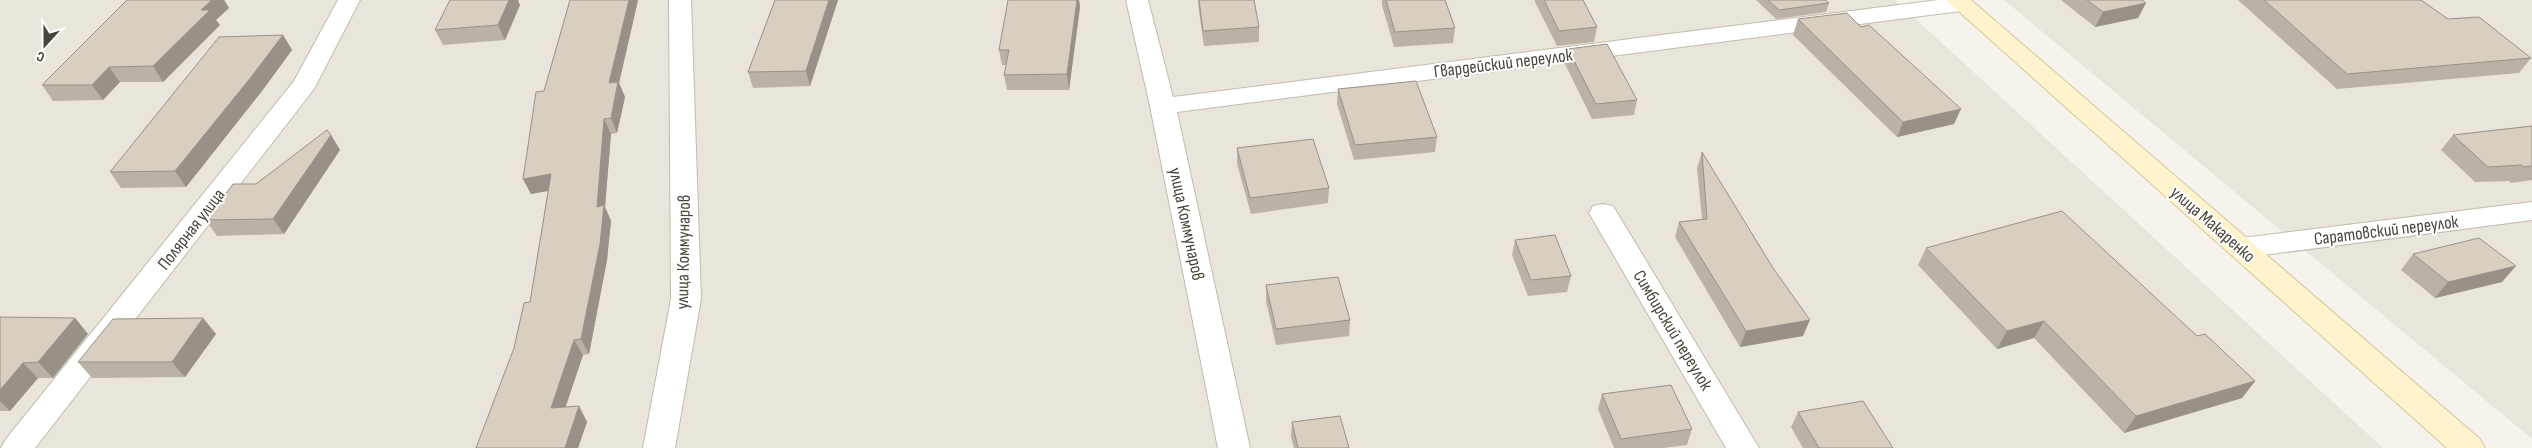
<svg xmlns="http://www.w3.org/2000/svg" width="2532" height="448" font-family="'Sofia Sans Condensed',sans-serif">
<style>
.residential{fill:#eae5da}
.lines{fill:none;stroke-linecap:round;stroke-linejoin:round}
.street-casing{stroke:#c2bbae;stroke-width:2}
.secondary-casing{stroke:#d6c79b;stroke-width:2}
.street{fill:#fff;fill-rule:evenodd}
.secondary{fill:#fff3cd;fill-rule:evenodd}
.wall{fill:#bab2a6}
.shaded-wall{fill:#979187}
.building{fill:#d8cfc1;stroke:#979187}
.labels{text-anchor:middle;stroke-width:4;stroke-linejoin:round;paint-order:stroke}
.street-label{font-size:18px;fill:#4b4439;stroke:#fff}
</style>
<rect width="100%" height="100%" fill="#f6f3ec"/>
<path class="residential" d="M0,0H1895L2383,448H0Z
M2004,0H2532V439Z"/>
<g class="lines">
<defs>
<path id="street" d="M338,0H360L314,89L35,448H1L6,439L294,81Z
M669,0H691L701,299L675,448H643L671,299Z
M1126,0H1148L1173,97L1938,0H1970L1973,4L1969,9L1961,11L1177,112L1250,448H1218L1150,106Z
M2532,202V220L2241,258L2231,255L2227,248L2231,241L2241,238Z
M1603,204L1613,206L1759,448H1726L1589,213L1593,206Z"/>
<path id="secondary" d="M1946,0H1971L2480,439L2485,448H2447Z"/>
</defs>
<use href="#street" class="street-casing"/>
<use href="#secondary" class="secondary-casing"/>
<use href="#street" class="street"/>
<use href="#secondary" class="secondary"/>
</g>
<path class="wall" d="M127,0H224L229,8L216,20L220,25L163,82H120L103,100L53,101L42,85Z
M570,0H638L619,83L625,97L617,133L611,134L605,207L611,221L607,260L589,354L583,355L565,407L579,406L587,422L578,448L514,348L530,302L548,191L531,194L523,179L544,91Z
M838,0L810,86L753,88L748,72Z
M1008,0H1079L1080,7L1069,90H1007L1004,75L1006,65H1002L999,50Z
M1198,0L1259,27V42L1204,46L1199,12Z
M1382,0H1445L1455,28L1453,43L1394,47L1382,5Z
M1535,0H1583L1597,27L1594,42L1557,46L1535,2Z
M1756,0H1825L1829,3L1826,12L1776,19Z
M2061,0H2142L2146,3L2138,18L2095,27Z
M2238,0H2421L2448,19L2531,58L2519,73L2337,89Z
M520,5L505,40L443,45L435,30Z
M1798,19L1861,27L1954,124L1897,137L1793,35Z
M283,35L292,50L262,91L186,187L121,188L110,172Z
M1568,49L1637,100L1634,115L1592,119L1565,64Z
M1338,89L1437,137L1435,152L1354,160L1337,104Z
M2532,126V180L2511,183L2509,181L2475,182L2441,150L2453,135Z
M331,135L340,150L284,234L217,236L206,220L256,184Z
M1237,148L1329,188L1328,203L1251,214L1237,164Z
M1702,152L1803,336L1740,347L1675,237L1679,222L1702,219L1697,168Z
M1515,240L1571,276L1567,292L1528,296L1512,255Z
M1926,248L2197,336L2255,381L2242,398L2124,433L2034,338L1997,349L1918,265Z
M2413,254L2502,282L2435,298L2401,270Z
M1266,285L1350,320L1349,336L1276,345L1266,301Z
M0,317L75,318L88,334L53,378H38L10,411H0Z
M203,318L216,334L185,377L92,378L78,362Z
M1602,394L1692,429L1687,445L1663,448H1614L1598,409Z
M1798,412L1893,448H1803L1791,427Z
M1292,422L1349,448H1294L1291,437Z"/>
<path class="shaded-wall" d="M212,0H224L229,8L216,20L220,25L163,82L153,66L201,10Z
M509,0H518L520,5L505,40L498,25Z
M629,0H638L619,83L625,97L617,133L611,118L609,83Z
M829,0H838L810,86L806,71Z
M1077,0H1079L1080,7L1069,90L1067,74Z
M2146,3L2138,18L2095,27L2103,12Z
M283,35L292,50L262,91L186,187L175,171Z
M109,67L120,82L103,100L92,85Z
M1961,109L1954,124L1897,137L1903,122Z
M604,119L611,134L605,207L611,221L607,260L589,354L581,339L597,207Z
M331,135L340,150L284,234L273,219Z
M551,174L558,189L531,194L523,179Z
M2516,266L2502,282L2435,298L2448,282Z
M75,318L88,334L53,378L38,362Z
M203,318L216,334L185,377L172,362Z
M1810,320L1803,336L1740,347L1746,331Z
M2044,321L2034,338L1997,349L2007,331Z
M574,340L583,355L560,424L551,408Z
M23,363L38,378L10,411L0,401V390Z
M2255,381L2242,398L2124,433L2136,416Z
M579,406L587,422L578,448H565Z"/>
<path class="building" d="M127,0H212L201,10H210L153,66L109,67L92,85H42Z
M450,0H509L498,25L435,30Z
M570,0H629L609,83L618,82L611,118L604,119L597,207L604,205L600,244L581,339L574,340L551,408L579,406L565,448H476L514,348L524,303L530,302L551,174L523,179L536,92L544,91Z
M775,0H829L806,71L748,72Z
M1008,0H1077L1067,74L1004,75L1009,50H999Z
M1199,0H1254L1259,27L1203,31Z
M1386,0H1445L1455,28L1395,32Z
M1544,0H1583L1597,27L1559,31Z
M1768,0H1825L1829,3L1779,10Z
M2087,0H2142L2146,3L2103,12Z
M2264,0H2421L2448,19L2479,17L2531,58L2347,74Z
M1847,13L1861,27L1869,25L1961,109L1903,122L1798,19Z
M283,35L252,76L175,171L110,172L219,37Z
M1607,44L1637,100L1596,104L1568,49Z
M1416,81L1437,137L1355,145L1338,89Z
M2532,126V166L2524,167L2522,165L2488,167L2453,135Z
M327,130L331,135L273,219L206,220L233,184H256Z
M1313,139L1329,188L1250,198L1237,148Z
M1702,152L1773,268L1810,320L1746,331L1679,222L1707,219Z
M2062,211L2197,336L2205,334L2255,381L2136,416L2044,321L2007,331L1926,248Z
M1555,235L1571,276L1531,280L1515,240Z
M2479,238L2516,266L2448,282L2413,254Z
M1338,277L1350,320L1276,329L1266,285Z
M0,317L75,318L38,362L23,363L0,390Z
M203,318L172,362H78L113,319Z
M1671,385L1692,429L1621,439L1602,394Z
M1863,401L1893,448H1819L1798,412Z
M1340,416L1349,448H1298L1292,422Z"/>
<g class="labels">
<g class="street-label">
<text transform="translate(1503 63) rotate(-7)" y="6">Гвардейский переулок</text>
<text transform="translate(1187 224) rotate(78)" y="6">улица Коммунаров</text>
<text transform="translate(2213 224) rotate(41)" y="6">улица Макаренко</text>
<text transform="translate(191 229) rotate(-52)" y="6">Полярная улица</text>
<text transform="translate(2386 230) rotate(-7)" y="6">Саратовский переулок</text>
<text transform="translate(683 252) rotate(-89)" y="6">улица Коммунаров</text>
<text transform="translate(1673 330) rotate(59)" y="6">Симбирский переулок</text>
</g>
</g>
<g transform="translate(45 45) rotate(201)" stroke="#ffffff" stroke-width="4" paint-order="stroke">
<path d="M0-4L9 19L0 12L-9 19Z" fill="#4b4439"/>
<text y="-8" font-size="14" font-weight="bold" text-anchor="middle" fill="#4b4439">С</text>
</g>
</svg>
